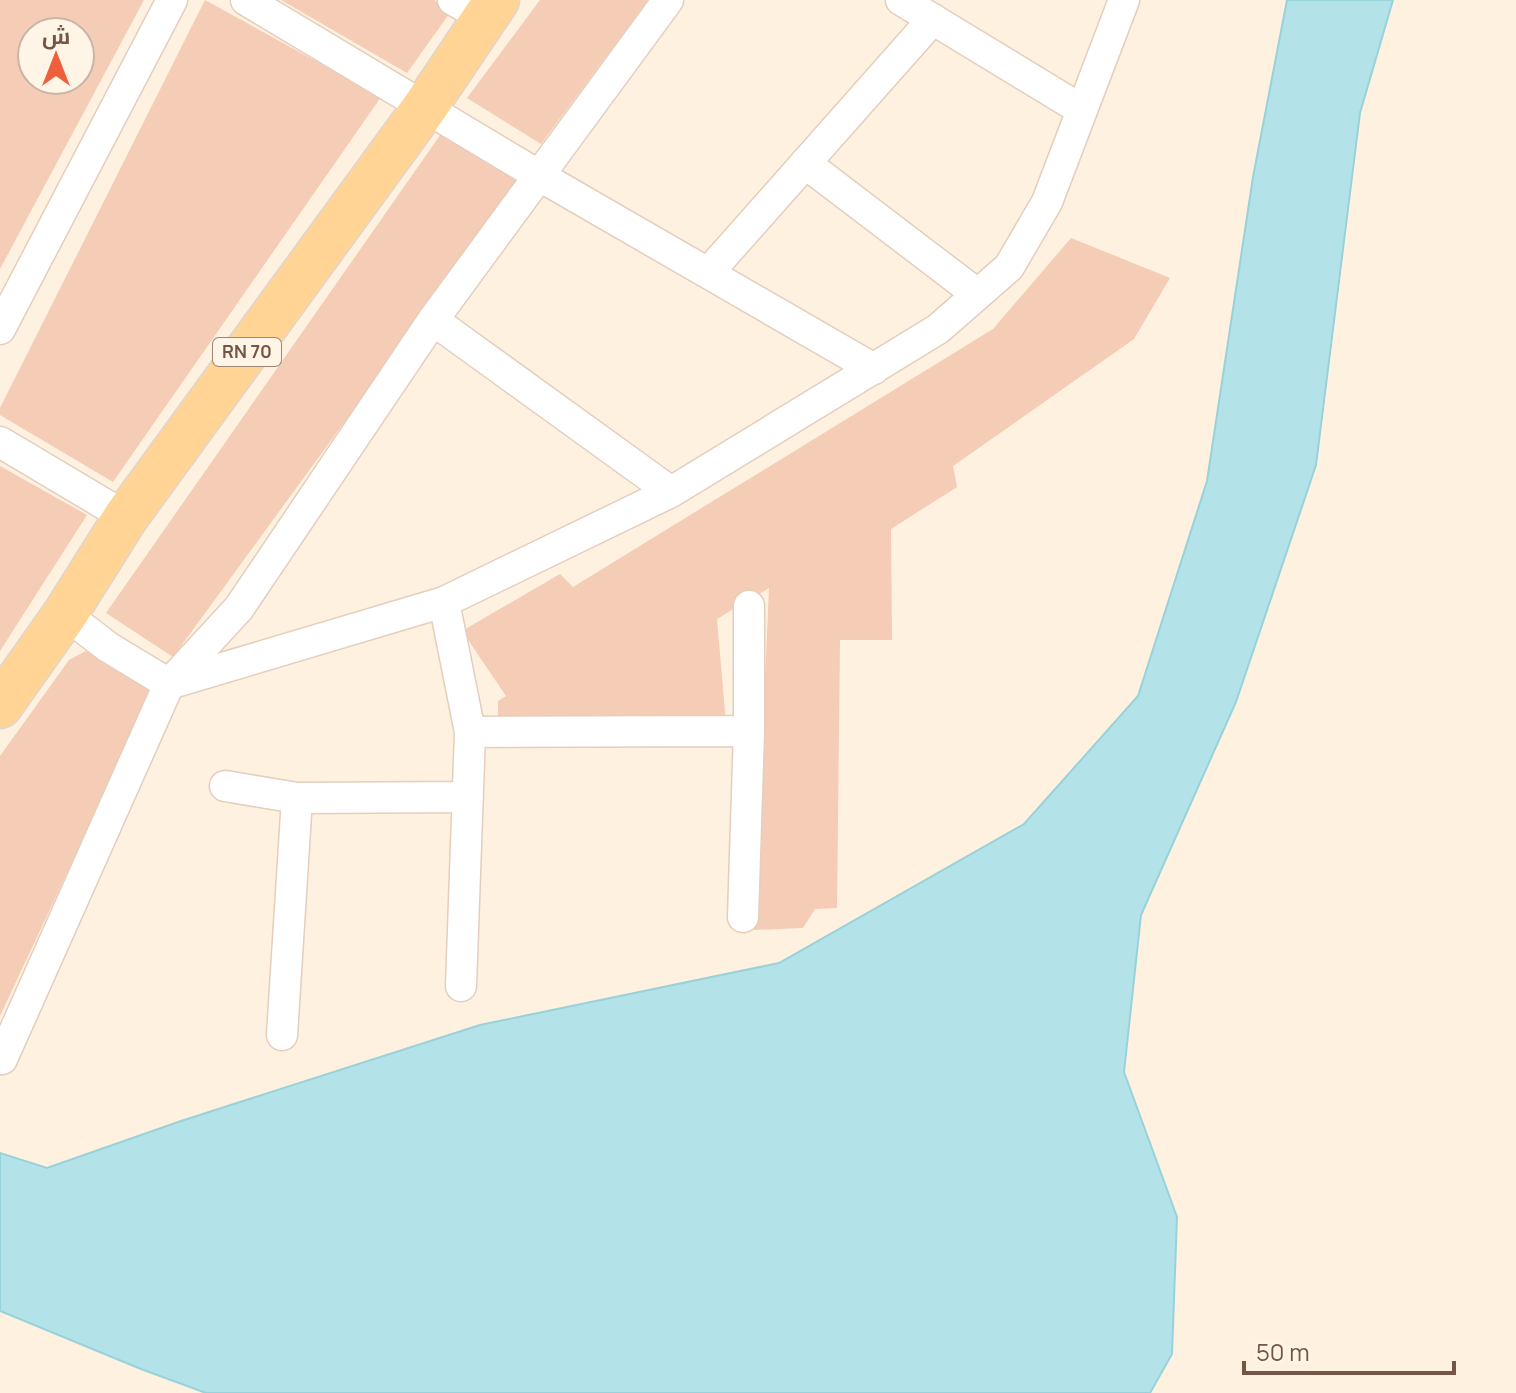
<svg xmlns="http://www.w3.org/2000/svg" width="1516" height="1393" font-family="Manrope,Cairo,sans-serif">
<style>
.water{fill:#b3e2e8;stroke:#98d2da;stroke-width:2}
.building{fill:#f5ccb5;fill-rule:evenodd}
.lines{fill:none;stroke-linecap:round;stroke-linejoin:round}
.minor-casing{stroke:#e4cebe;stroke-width:33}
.primary-casing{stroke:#ded6d2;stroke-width:47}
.minor{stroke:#fff;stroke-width:30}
.primary{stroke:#ffd494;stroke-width:44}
.labels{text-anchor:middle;stroke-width:7;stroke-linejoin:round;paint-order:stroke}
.shield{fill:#fff5e6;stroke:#9e8575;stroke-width:2}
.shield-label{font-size:18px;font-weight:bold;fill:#755545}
</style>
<rect width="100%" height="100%" fill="#fef1df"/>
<path class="water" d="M1287,0H1393L1360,113L1316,465L1236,702L1141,915L1124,1072L1177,1217L1172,1354L1150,1393H206L141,1369L0,1311V1153L47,1168L181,1121L480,1025L779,963L1024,824L1138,696L1207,481L1253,177Z"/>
<path class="building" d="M0,0H144L0,269ZM32,32H80V80H32Z
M205,0L381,97L113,482L0,415V408Z
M281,0H434L452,10L407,73Z
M540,0H648L541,144L467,98Z
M443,131L524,176L173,657L106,613Z
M1071,238L1170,278L1134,339L953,466L957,487L891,529L892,640H840L837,908L815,909L803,928L754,930L769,588L717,619L726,723L498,725V701L506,696L462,631L560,574L573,587L993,329Z
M0,466L87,515L0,651Z
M86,651L154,687L0,1016V756L69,660Z"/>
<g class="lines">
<defs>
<path id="minor" d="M246,0L538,175L874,369
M453,0L485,18
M901,0L1082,110
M805,163L977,294
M708,273L933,19
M433,320L671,492
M0,329L172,0
M0,442L126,517
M444,602L470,732L461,986
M65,614L108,647L169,684L444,602L671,492L938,329L1009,267L1047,202L1124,0
M470,732L749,731V606
M225,786L297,798L468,797
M743,917L749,731
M282,1035L297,798
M2,1059L169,684L239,608L433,320L668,0"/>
<path id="primary" d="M0,706L65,614L126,517L425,107L497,0"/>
</defs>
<use href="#minor" class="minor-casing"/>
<use href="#primary" class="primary-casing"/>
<use href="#minor" class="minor"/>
<use href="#primary" class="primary"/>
</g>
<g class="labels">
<rect class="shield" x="213" y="338" width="68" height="28" rx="6"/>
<g class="shield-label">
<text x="247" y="358">RN 70</text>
</g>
</g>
<g transform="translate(56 56)"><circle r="38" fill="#fff5e6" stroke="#c8b5a6" stroke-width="2"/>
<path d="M0-6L14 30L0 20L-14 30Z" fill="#f05f3c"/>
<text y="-12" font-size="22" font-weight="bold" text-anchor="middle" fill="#755545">ش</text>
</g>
<path d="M1244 1361v12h210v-12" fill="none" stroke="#755545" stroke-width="4"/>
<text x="1256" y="1361" font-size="24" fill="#755545" stroke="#fff5e6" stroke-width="6" paint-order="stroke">50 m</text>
</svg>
